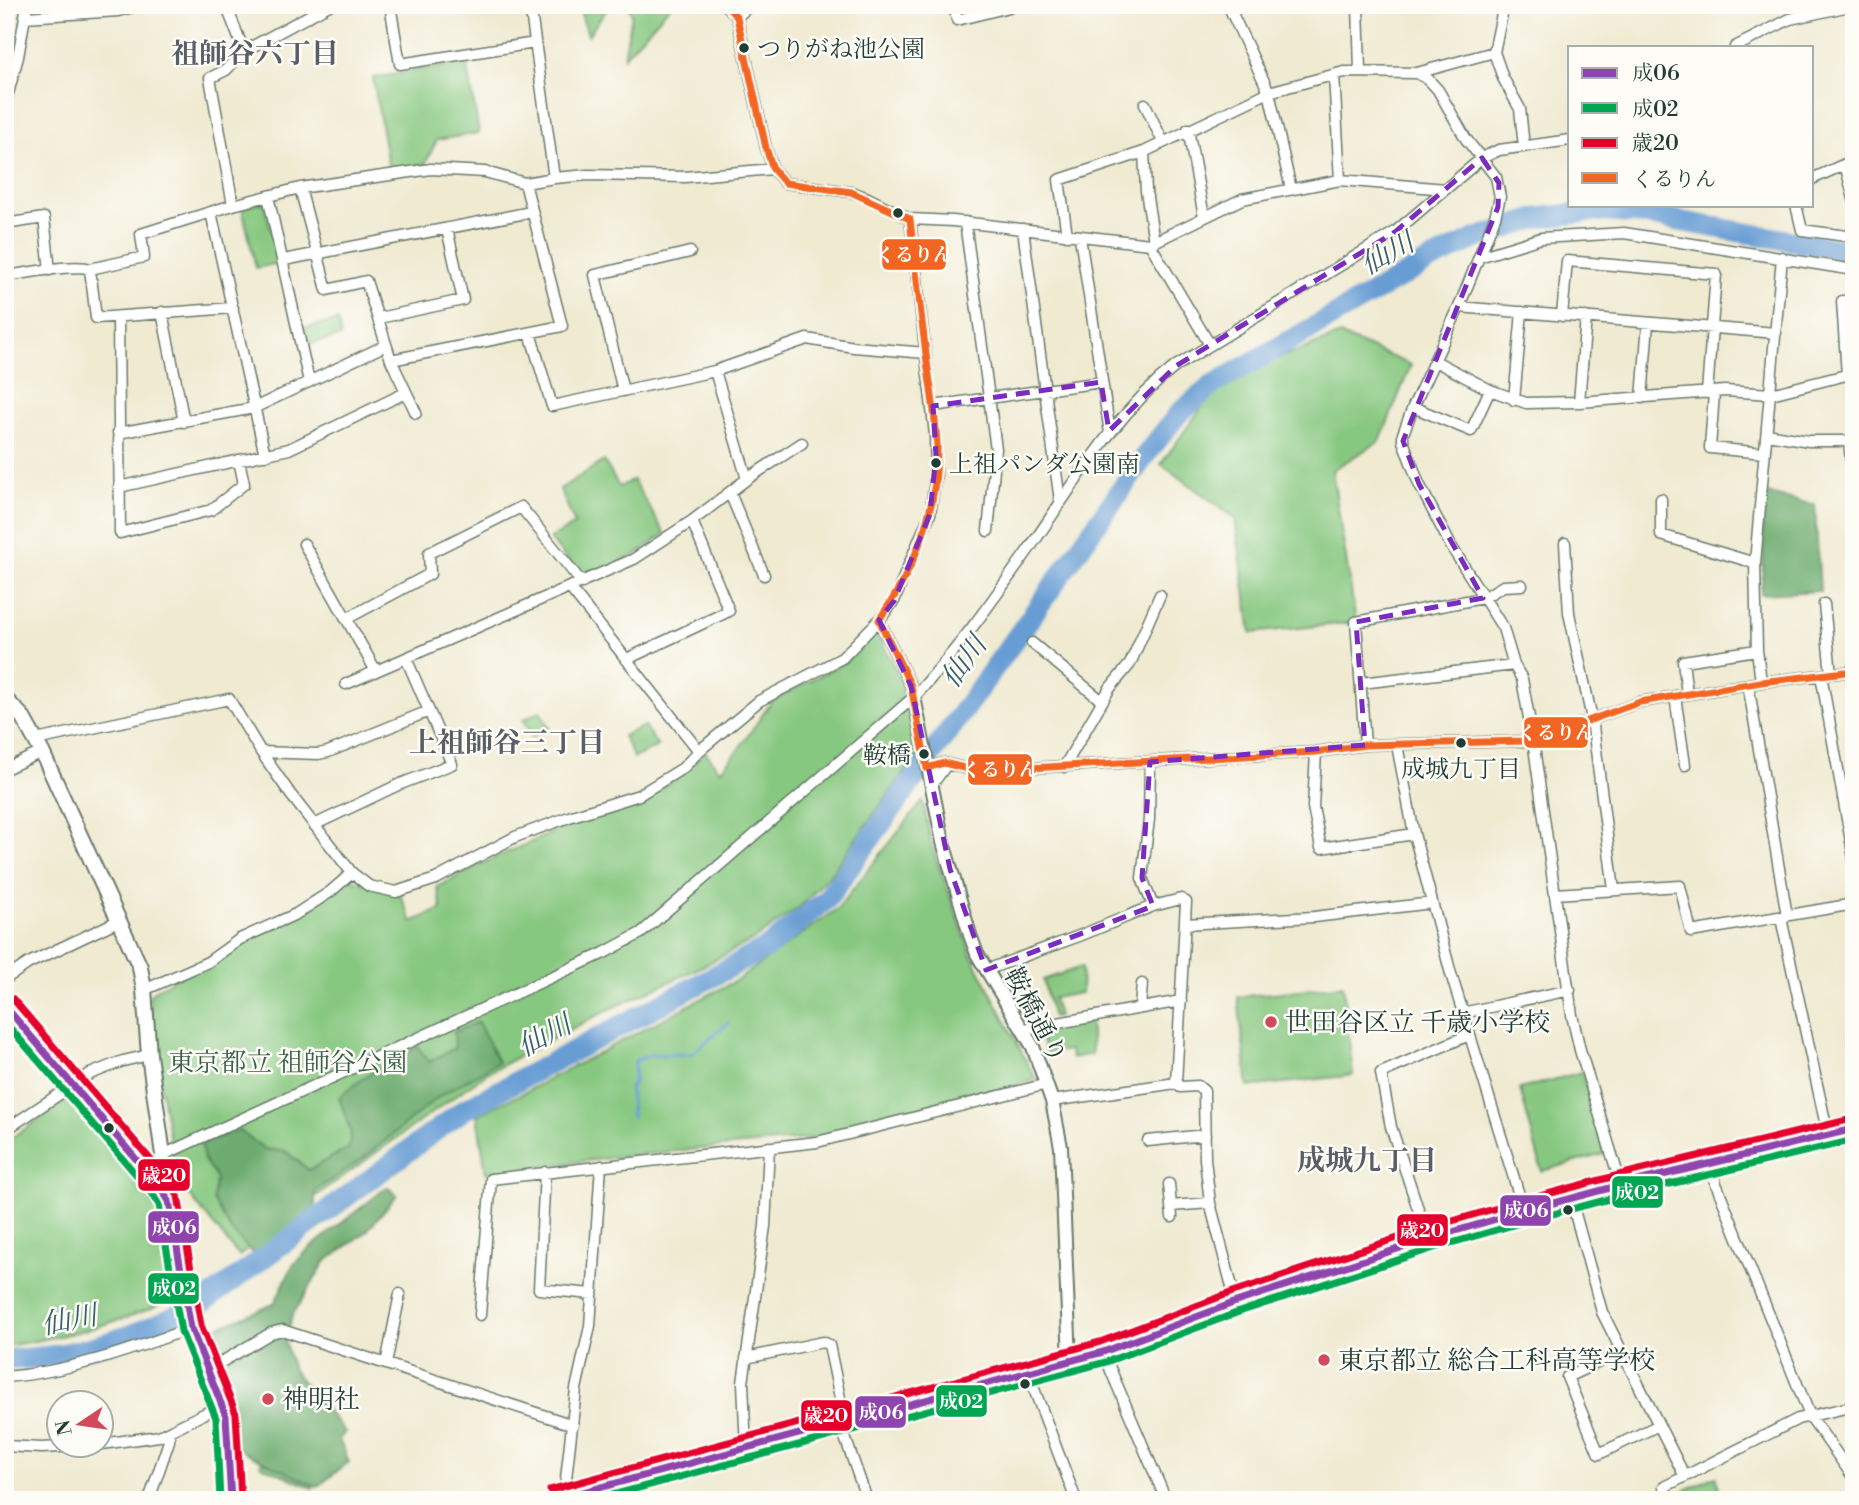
<svg xmlns="http://www.w3.org/2000/svg" width="1859" height="1505" font-family="'Libre Bodoni','Noto Serif JP',serif">
<style>
.green{fill:#87c880;stroke:#53825a;stroke-width:2}
.forest{fill:#6dac6e;stroke:#467451;stroke-width:2}
.lines{fill:none;stroke-linecap:round;stroke-linejoin:round}
.stream{stroke:#679dd4;stroke-width:3.5}
.river{stroke:#679dd4;stroke-width:21}
.minor-casing{stroke:#687a6b;stroke-width:13}
.tertiary-casing{stroke:#687a6b;stroke-width:16}
.secondary-casing{stroke:#687a6b;stroke-width:18}
.minor{stroke:#fff;stroke-width:10}
.tertiary{stroke:#fff;stroke-width:12}
.secondary{stroke:#fff;stroke-width:14}
.bus-1-casing{stroke:#fdfcf7;stroke-width:12}
.bus-2-casing{stroke:#fdfcf7;stroke-width:12}
.bus-3-casing{stroke:#fdfcf7;stroke-width:12}
.bus-4-casing{stroke:#fdfcf7;stroke-width:12}
.bus-1{stroke:#8e44ad;stroke-width:7}
.bus-2{stroke:#00a651;stroke-width:7}
.bus-3{stroke:#e4002b;stroke-width:7}
.bus-4{stroke:#f26522;stroke-width:7}
.marked{fill:none;stroke:#7b2cbf;stroke-width:5;stroke-dasharray:14 9;stroke-linejoin:round}
.bus-dot{fill:#1f3d34;stroke:#fdfcf7;stroke-width:2.5}
.poi-dot{fill:#d1495b;stroke:#fdfcf7;stroke-width:2.5}
.labels{text-anchor:middle;stroke-width:5;stroke-linejoin:round;paint-order:stroke}
.bus-label{font-size:24px;fill:#1f3d34;stroke:#fdfcf7;text-anchor:start}
.street-label{font-size:26px;fill:#1f3d34;stroke:#fdfcf7}
.poi-label{font-size:26px;fill:#1f3d34;stroke:#fdfcf7;text-anchor:start}
.park-label{font-size:26px;fill:#396047;stroke:#fdfcf7}
.neighbourhood-label{font-size:28px;font-weight:bold;fill:#5a5e66;stroke:#fdfcf7}
.water-label{font-size:28px;font-style:italic;fill:#385f6c;stroke:#fdfcf7}
.line-badge{stroke:#fdfcf7;stroke-width:2.5}
.badge-label{font-size:19px;text-anchor:middle;font-weight:bold;fill:#fff}
</style>
<rect width="100%" height="100%" fill="#fdfcf7"/>
<filter id="ink" filterUnits="userSpaceOnUse"><feTurbulence type="fractalNoise" baseFrequency=".0143" numOctaves="2"/><feDisplacementMap in="SourceGraphic" scale="14" xChannelSelector="R" yChannelSelector="G"/><feConvolveMatrix kernelMatrix="1 2 1 2 8 2 1 2 1" color-interpolation-filters="sRGB"/></filter>
<filter id="wash" filterUnits="userSpaceOnUse"><feTurbulence type="fractalNoise" baseFrequency=".00686" numOctaves="4" result="noise"/><feDisplacementMap in="SourceGraphic" scale="28" xChannelSelector="R" yChannelSelector="G"/><feGaussianBlur stdDeviation="1.57" result="paint"/><feColorMatrix in="noise" values="0 0 0 0 0 0 0 0 0 0 0 0 0 0 0 0 0 1.4 0 .05"/><feComposite in="paint" operator="in"/></filter>
<g filter="url(#wash)">
<rect width="100%" height="100%" fill="#f0ead1"/>
<path class="green" d="M578,5H610L588,35Z
M626,5H671L624,57L632,13Z
M467,62L479,133L437,140L425,164L389,170L373,78Z
M264,202L279,263L256,268L242,207Z
M338,321L341,337L302,345L299,329Z
M1340,335L1411,365L1380,441L1332,470L1356,622L1251,633L1235,518L1161,464L1221,380Z
M604,461L619,487L633,480L665,534L632,557L582,578L550,539L575,524L560,489Z
M875,629L901,680L919,752L828,877L801,906L755,939L699,968L608,1010L487,1073L323,1191L239,1256L177,1180L158,1072L149,996L155,990L350,879L400,894L412,922L442,909L437,887L486,862L601,811L648,798L689,767L705,751L720,771L738,750L772,701L847,661L861,642Z
M540,711L549,728L532,737L523,720Z
M644,726L658,746L634,758L623,736Z
M923,801L932,847L972,956L1036,1080L819,1138L634,1155L486,1173L477,1115L521,1094L739,979L837,909Z
M1082,967L1081,993L1053,998L1058,1017L1053,1018L1043,980Z
M1343,985L1353,1075L1248,1087L1238,997Z
M1090,1019L1092,1054L1071,1058L1070,1050L1047,1053L1036,1028Z
M1582,1072L1604,1154L1542,1171L1520,1089Z
M68,1100L166,1218L179,1296C125,1322 65,1337 5,1346V1142Z
M269,1445L314,1466L313,1488L260,1465Z
M1716,1476L1722,1500H1679L1677,1494Z"/>
<path class="forest" d="M1769,494L1815,505L1820,591L1761,594L1763,566V497Z
M478,1022L498,1062L440,1096L365,1157L315,1191V1210L259,1259L231,1231L213,1200L216,1178L204,1160L201,1144L238,1130L265,1149L285,1151L309,1170L349,1148L351,1133L339,1097L367,1075L418,1047L429,1062L455,1048L454,1032Z
M387,1187L397,1195L366,1232L325,1262L292,1316L285,1342L293,1370L345,1432L339,1440L349,1462L317,1487L234,1447L203,1333L274,1304L293,1265L310,1248Z"/>
<g class="lines">
<path class="stream" d="M632,1117L630,1089L634,1081L635,1061L650,1055L692,1054L728,1023"/>
<path class="river" d="M5,1359C72,1360 141,1334 200,1305L465,1109L768,947L826,900L1026,624L1147,453L1180,412L1214,384L1431,260L1477,238L1538,218L1595,211L1639,214L1854,252"/>
</g>
</g>
<g filter="url(#ink)">
<g class="lines">
<defs>
<path id="minor" d="M226,5L244,51
M329,5L244,51L226,70L210,78L233,205L300,188L431,169L485,172L525,183L554,178L588,175L685,177L773,169
M390,5L400,64L535,43
M530,5L554,178
M726,5L737,17L766,148L773,169L785,183L851,192L868,198L910,219L953,221L1150,244L1242,199L1340,180L1446,189
M954,5L957,20L1017,5
M1228,5L1269,92L1291,189
M1358,5L1360,71
M1504,5L1494,52L1503,78L1520,109L1524,147
M25,17L118,11L140,5
M737,17L750,5
M1735,47L1790,19L1854,5
M1417,73L1494,52
M1334,75L1340,180
M5,104L18,57L27,5
M1145,104L1163,142
M1188,129L1204,217
M1845,164L1854,199
M1812,179L1854,160
M300,188L327,290L366,281L391,360L416,413
M268,196L309,382
M1796,205L1802,230L1854,237
M211,212L265,455
M965,222L996,449L988,531
M5,224L44,218L50,270
M1023,229L1060,501
M1067,235L1059,180L1144,152
M1080,237L1110,433
M1154,242L1146,191L1144,152L1269,92L1344,72L1417,73L1428,79L1438,90L1466,139L1496,177L1500,197L1495,217L1459,307L1413,407L1403,434V441L1419,484L1451,546L1503,628L1514,665L1522,679L1533,740L1572,1015L1580,1050L1621,1185
M1150,244L1210,345
M1479,257L1541,238L1624,233L1854,270
M284,260L531,212
M90,269L96,318L233,308
M5,276C23,274 76,263 90,269L144,257L141,234L233,205
M1459,307L1776,333
M162,312L184,422
M1562,316L1567,261L1716,274L1707,393
M118,317L120,533L211,510L244,484L239,460
M379,318L463,300L447,229
M530,333L552,406L715,371L807,339L854,347L926,353
M391,360L562,326L525,183
M1435,361L1490,390L1526,403L1579,402L1725,391L1771,394L1854,373
M715,371L747,479
M1847,375L1842,301L1854,302
M623,391L595,275L690,252
M1714,393L1710,448L1764,453
M1642,398L1648,323
M1514,400L1522,312
M1579,402L1586,317
M933,406L1101,382
M1413,407L1471,431L1490,390
M118,433L254,408L386,345
M1767,434L1809,441H1849L1853,480
M119,487L289,449L405,393
M730,493L764,575
M1661,499V535L1755,563
M1565,543L1569,613L1592,719L1614,890
M304,544L376,671
M570,588L699,751
M1824,604L1831,674
M346,619L430,574L429,553L521,507L582,583
M879,620L911,686L914,697
M1032,643L1102,701
M627,659L729,611L692,521
M1821,675L1854,858
M1761,682L1757,650L1755,563L1782,257
M1361,683L1514,665
M346,684L634,559L692,521L747,479L802,443
M1748,684L1787,916
M1687,694L1683,661L1757,650
M1675,696L1685,765
M36,740L229,699L261,752L291,795L352,873L369,886L396,892L436,879L515,837L569,817L639,795L683,768L699,751L759,701L842,658L879,620L894,601L930,514L936,474L935,435L910,219
M1365,745L1356,622L1472,600L1483,598L1503,586L1522,585
M1397,745L1414,834L1451,974L1524,1211
M261,752L318,754L328,752L429,711
M1316,752L1313,807L1321,848L1414,834
M1150,762L1149,819L1142,878L1153,906L1181,899L1186,902L1176,1083L1180,1087L1198,1086L1204,1091L1205,1159L1210,1203L1236,1302
M1064,767L1110,688L1130,664L1160,595
M927,768L944,763L976,771L1316,752L1365,745L1525,741L1538,739L1640,702L1761,682L1854,671
M5,769L42,752
M931,786L947,764
M314,825L398,785L452,764L406,658
M1555,894L1680,886L1691,932L1854,904
M1781,918L1828,1135
M1185,924L1314,917L1432,903
M986,970L1079,936L1153,906
M5,979L29,963L118,921
M144,990L208,962L240,939L296,914L330,892L352,873
M1140,1008L1142,984
M1462,1013L1570,990
M1024,1029L1181,1001
M1052,1101L1176,1083
M5,1130L90,1074L123,1061L149,1055
M1148,1141L1205,1135
M163,1155L604,953L641,933L914,697C956,652 993,600 1029,549C1074,485 1113,415 1176,366L1395,232L1482,158L1499,150L1570,140
M1708,1164L1810,1416L1854,1478
M545,1172L539,1289L592,1294
M1169,1184L1172,1217
M1571,1199L1602,1312L1684,1475
M1171,1206L1210,1203
M1428,1239L1391,1127L1381,1073L1469,1035
M480,1315L491,1179L817,1142L1047,1084
M1103,1352L1166,1500
M1620,1352L1567,1377L1599,1454L1659,1425
M746,1358L823,1342L829,1345L845,1422
M386,1364L400,1294
M208,1370L271,1333L282,1330L573,1425
M1028,1373L1076,1500
M5,1377C69,1372 131,1350 191,1328
M840,1423L867,1500
M102,1444L159,1436L222,1405
M5,1446L42,1448L78,1446
M746,1448L743,1383L765,1226L769,1147
M564,1497L576,1389L590,1326L601,1166
M149,1500L169,1441V1432
M1669,1500L1664,1487L1798,1419L1854,1406"/>
<path id="tertiary" d="M914,697L943,842L970,935L977,954L1033,1047L1052,1101L1061,1147L1070,1361
M553,1500L1103,1352L1236,1302L1428,1239L1524,1211L1621,1185L1854,1129"/>
<path id="secondary" d="M5,699L22,716L42,752L140,967L144,990L149,1055L163,1155
M5,1006L160,1187L169,1201L191,1328L226,1416L231,1500"/>
</defs>
<use href="#minor" class="minor-casing"/>
<use href="#tertiary" class="tertiary-casing"/>
<use href="#secondary" class="secondary-casing"/>
<use href="#minor" class="minor"/>
<use href="#tertiary" class="tertiary"/>
<use href="#secondary" class="secondary"/>
<defs>
<path id="bus-1" d="M5,1006L160,1187L169,1201L191,1328L226,1416L231,1500
M554,1500L1103,1352L1236,1302L1428,1239L1524,1211L1621,1185L1854,1129"/>
<path id="bus-2" d="M5,1022L152,1193L159,1205L181,1331L216,1418L220,1500
M594,1500L1106,1362L1239,1312L1431,1249L1527,1221L1624,1195L1854,1140"/>
<path id="bus-3" d="M13,999L168,1180L178,1196L201,1325L236,1414L241,1499
M550,1490L1100,1342L1233,1292L1425,1229L1521,1201L1619,1175L1852,1119"/>
<path id="bus-4" d="M726,5L737,17L766,148L773,169L785,183L851,192L910,219C915,267 921,314 927,362C931,390 936,418 937,446C938,509 915,569 879,620L911,686L927,768L944,763L976,771L1316,752L1365,745L1525,741L1538,739L1640,702L1761,682L1854,671"/>
</defs>
<use href="#bus-1" class="bus-1-casing"/>
<use href="#bus-2" class="bus-2-casing"/>
<use href="#bus-3" class="bus-3-casing"/>
<use href="#bus-4" class="bus-4-casing"/>
<use href="#bus-1" class="bus-1"/>
<use href="#bus-2" class="bus-2"/>
<use href="#bus-3" class="bus-3"/>
<use href="#bus-4" class="bus-4"/>
</g>
</g>
<path class="marked" d="M1482,158L1499,183L1498,207L1403,441L1419,484L1483,598L1356,622L1365,745L1150,762L1142,878L1153,906L986,970L950,869L911,686L879,620L894,601L930,514L936,455L933,406L1101,382L1109,431L1176,366L1395,232Z"/>
<g class="bus-dot">
<circle cx="744" cy="48" r="6"/>
<circle cx="898" cy="213" r="6"/>
<circle cx="936" cy="463" r="6"/>
<circle cx="1461" cy="743" r="6"/>
<circle cx="924" cy="754" r="6"/>
<circle cx="109" cy="1128" r="6"/>
<circle cx="1568" cy="1210" r="6"/>
<circle cx="1025" cy="1384" r="6"/>
</g>
<g class="poi-dot">
<circle cx="1271" cy="1022" r="7"/>
<circle cx="1324" cy="1360" r="7"/>
<circle cx="268" cy="1399" r="7"/>
</g>
<g class="labels">
<g class="bus-label">
<text x="757" y="57">つりがね池公園</text>
<text x="949" y="472">上祖パンダ公園南</text>
<text x="911" y="763" text-anchor="end">鞍橋</text>
<text x="1461" y="777" text-anchor="middle">成城九丁目</text>
</g>
<g class="street-label">
<text transform="translate(1036 1015) rotate(62)" y="9">鞍橋通り</text>
</g>
<g class="poi-label">
<text x="1285" y="1031">世田谷区立 千歳小学校</text>
<text x="1338" y="1369">東京都立 総合工科高等学校</text>
<text x="282" y="1408">神明社</text>
</g>
<g class="park-label">
<text x="288" y="1071">東京都立 祖師谷公園</text>
</g>
<g class="neighbourhood-label">
<text x="255" y="63">祖師谷六丁目</text>
<text x="507" y="752">上祖師谷三丁目</text>
<text x="1367" y="1170">成城九丁目</text>
</g>
<g class="water-label">
<text transform="translate(1387 253) rotate(-29)" y="10">仙川</text>
<text transform="translate(963 661) rotate(-54)" y="10">仙川</text>
<text transform="translate(544 1035) rotate(-28)" y="10">仙川</text>
<text transform="translate(69 1319) rotate(-11)" y="10">仙川</text>
</g>
</g>
<g class="line-badge">
<rect x="881" y="238" width="66" height="33" rx="7" fill="#f26522"/>
<rect x="1523" y="716" width="66" height="33" rx="7" fill="#f26522"/>
<rect x="967" y="753" width="66" height="33" rx="7" fill="#f26522"/>
<rect x="137" y="1158" width="54" height="34" rx="7" fill="#e4002b"/>
<rect x="1611" y="1175" width="53" height="34" rx="7" fill="#00a651"/>
<rect x="1499" y="1194" width="53" height="33" rx="7" fill="#8e44ad"/>
<rect x="147" y="1210" width="53" height="34" rx="7" fill="#8e44ad"/>
<rect x="1396" y="1213" width="53" height="34" rx="7" fill="#e4002b"/>
<rect x="147" y="1272" width="53" height="33" rx="7" fill="#00a651"/>
<rect x="935" y="1384" width="53" height="34" rx="7" fill="#00a651"/>
<rect x="854" y="1395" width="53" height="34" rx="7" fill="#8e44ad"/>
<rect x="800" y="1399" width="53" height="33" rx="7" fill="#e4002b"/>
</g>
<g class="badge-label">
<text x="914" y="261">くるりん</text>
<text x="1556" y="739">くるりん</text>
<text x="1000" y="776">くるりん</text>
<text x="164" y="1182">歳20</text>
<text x="1637" y="1199">成02</text>
<text x="1526" y="1217">成06</text>
<text x="174" y="1234">成06</text>
<text x="1422" y="1237">歳20</text>
<text x="174" y="1295">成02</text>
<text x="961" y="1408">成02</text>
<text x="881" y="1419">成06</text>
<text x="826" y="1422">歳20</text>
</g>
<rect width="1859" height="1505" fill="none" stroke="#fdfcf7" stroke-width="28"/>
<rect x="1568" y="46" width="245" height="161" fill="#fdfcf7" stroke="#a4b0a9" stroke-width="2"/>
<rect x="1582" y="68" width="35" height="10" fill="#8e44ad" stroke="#a4b0a9" stroke-width="2"/>
<text x="1632" y="80" font-size="21" fill="#1f3d34">成06</text>
<rect x="1582" y="103" width="35" height="10" fill="#00a651" stroke="#a4b0a9" stroke-width="2"/>
<text x="1632" y="116" font-size="21" fill="#1f3d34">成02</text>
<rect x="1582" y="138" width="35" height="10" fill="#e4002b" stroke="#a4b0a9" stroke-width="2"/>
<text x="1632" y="150" font-size="21" fill="#1f3d34">歳20</text>
<rect x="1582" y="173" width="35" height="10" fill="#f26522" stroke="#a4b0a9" stroke-width="2"/>
<text x="1632" y="186" font-size="21" fill="#1f3d34">くるりん</text>
<g transform="translate(80 1424) rotate(257)"><circle r="33" fill="#fdfcf7" stroke="#a4b0a9" stroke-width="2"/>
<path d="M0-5L12 26L0 18L-12 26Z" fill="#d1495b"/>
<text y="-10" font-size="19" font-weight="bold" text-anchor="middle" fill="#1f3d34">N</text>
</g>
</svg>
